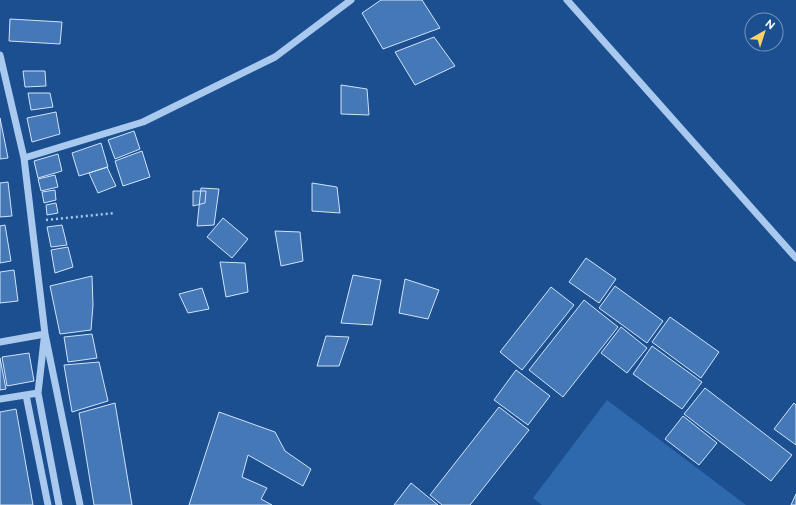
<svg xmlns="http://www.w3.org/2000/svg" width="796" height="505" font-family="Raleway,sans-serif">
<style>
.green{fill:#2e69ad}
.building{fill:#4478b7;stroke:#cfe3fa}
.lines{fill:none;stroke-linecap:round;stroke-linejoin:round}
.path{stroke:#a9c9ee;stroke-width:2.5;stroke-dasharray:2 3;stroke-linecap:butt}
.minor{stroke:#a9c9ee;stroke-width:7}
</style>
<rect width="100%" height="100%" fill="#1b4f8f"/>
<path class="green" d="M607,400L746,505H542L533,498Z"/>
<path class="building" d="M381,0H422L440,28L383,49L362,13Z
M10,19L62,22L60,44L9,41Z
M434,37L455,66L415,85L395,52Z
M23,71H45L46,86L25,87Z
M341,85L367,89L369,115L341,114Z
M28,93H50L53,107L31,110Z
M56,112L60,134L32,142L27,118Z
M0,118L8,158L0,159Z
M134,131L140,149L115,159L108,140Z
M101,143L108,167L79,176L72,153Z
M142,151L150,177L123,186L115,161Z
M58,154L62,171L38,178L34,161Z
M107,167L116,186L98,193L89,173Z
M55,175L58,187L41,191L38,179Z
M8,182L12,216L0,217V183Z
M312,183L337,187L340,213L312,211Z
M201,188L219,189L214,225L197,226Z
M55,190L56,200L44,203L42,192Z
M193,191H206L205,203L193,206Z
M56,203L58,213L47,215L46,205Z
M223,218L248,239L232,258L207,237Z
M5,225L11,261L0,263V226Z
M62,225L67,245L51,247L47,227Z
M275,231L300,232L303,261L281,266Z
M68,247L73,267L55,273L51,250Z
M586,258L616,279L599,303L569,282Z
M220,262L245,263L248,292L226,297Z
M14,270L18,301L0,303V272Z
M353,275L381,280L372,325L341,323Z
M92,276L93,305L91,330L60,334L50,286Z
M405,279L439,290L428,319L399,313Z
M615,286L663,321L647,343L599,308Z
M551,287L574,305L522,370L500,352Z
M202,288L209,309L188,313L179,294Z
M584,300L618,327L563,397L529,370Z
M670,317L719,352L701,378L652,342Z
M621,327L647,348L627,373L601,353Z
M92,334L97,358L68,362L64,337Z
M326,336L349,337L339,366H317Z
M652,346L702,382L682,409L633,374Z
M29,353L34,381L7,386L2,357Z
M0,358L6,389L0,390Z
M99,362L108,401L72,412L64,365Z
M516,370L550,396L528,425L494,400Z
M705,388L792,455L771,481L684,414Z
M115,403L132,505H94L79,413Z
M794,403L796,405V445L774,429Z
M499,407L529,430L470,505H442L430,495Z
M16,409L33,505H0V412Z
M219,412L275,432L285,451L311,469L303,486L248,455L242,477L267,488L261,499L272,505H189Z
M683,416L717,443L699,465L665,439Z
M411,483L438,505H394Z
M796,494V505H791Z"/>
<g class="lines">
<path class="path" d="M46,220L115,213"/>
<path class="minor" d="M567,0L796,258
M0,55L24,158L45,334L80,505
M24,158L143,122L275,57L351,0
M44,340L38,393L59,505
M0,342L45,334
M26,395L48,505
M0,399L38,393"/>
</g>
<g transform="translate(764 32) rotate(39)"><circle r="19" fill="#1b4f8f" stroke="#7695bc"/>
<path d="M0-3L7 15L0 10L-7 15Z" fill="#ffd166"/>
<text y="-6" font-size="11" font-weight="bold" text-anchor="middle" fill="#ffffff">N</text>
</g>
</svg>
